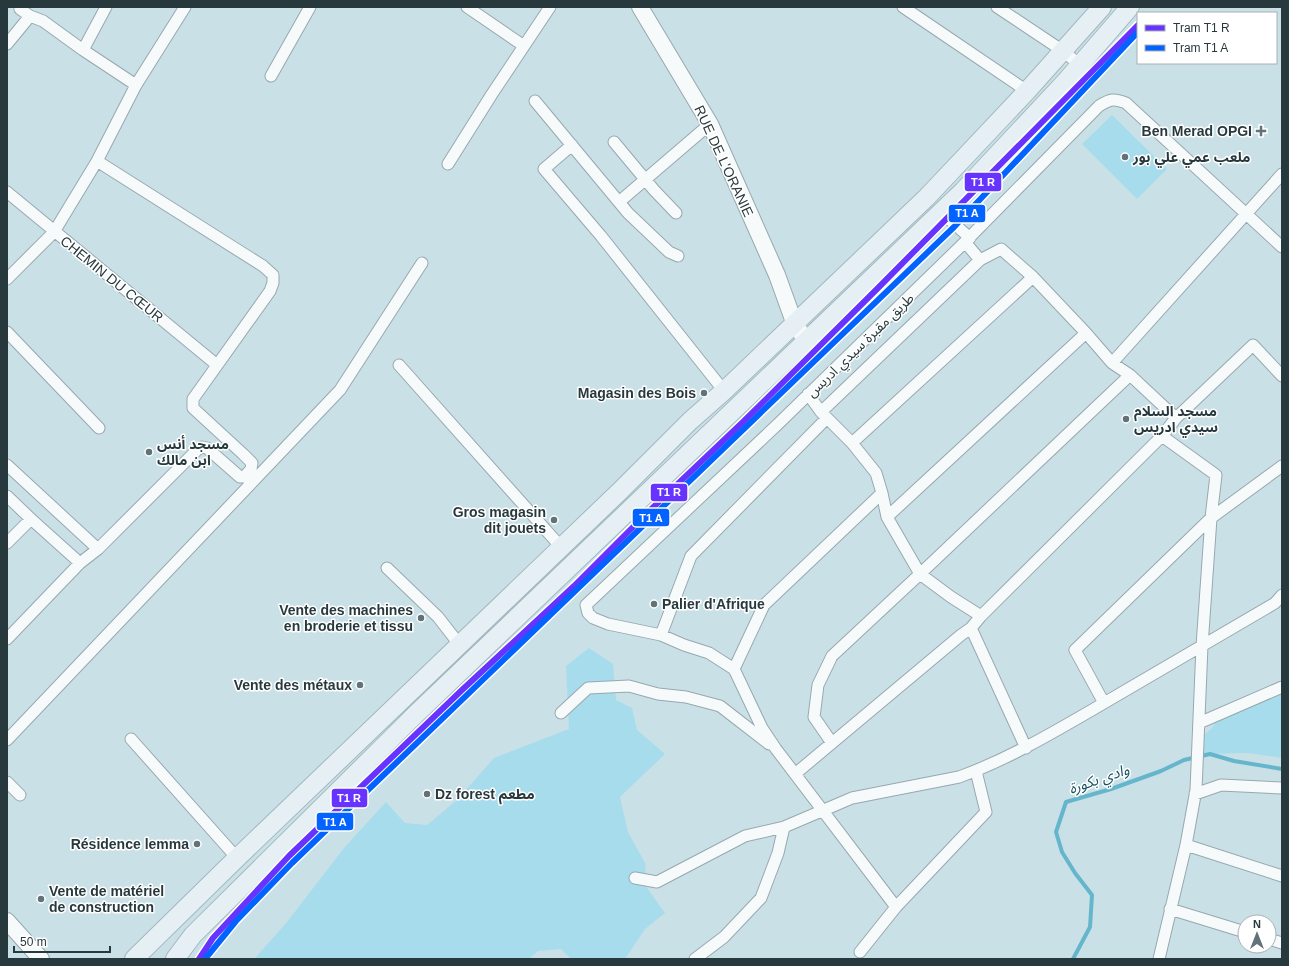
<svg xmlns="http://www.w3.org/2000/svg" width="1289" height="966" font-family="Helvetica,'Noto Sans Arabic',sans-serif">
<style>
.green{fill:#a7dcec}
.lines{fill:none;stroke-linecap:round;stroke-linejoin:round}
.stream{stroke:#65b6cc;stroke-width:4}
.street-casing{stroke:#97a8ae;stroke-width:13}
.secondary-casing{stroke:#97a8ae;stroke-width:18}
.primary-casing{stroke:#a2b8bf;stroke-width:20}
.street{stroke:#f7fafb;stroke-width:11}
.secondary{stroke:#f7fafb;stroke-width:16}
.primary{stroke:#e6f0f4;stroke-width:18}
.tram-1-casing{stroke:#fff;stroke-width:9}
.tram-2-casing{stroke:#fff;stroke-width:9}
.tram-1{stroke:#63f;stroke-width:6}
.tram-2{stroke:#0363ff;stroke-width:6}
.poi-dot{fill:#617379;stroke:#fff;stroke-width:1.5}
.labels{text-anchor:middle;stroke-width:3;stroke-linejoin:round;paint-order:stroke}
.poi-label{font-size:14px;font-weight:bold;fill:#28393e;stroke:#fff;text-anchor:end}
.street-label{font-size:14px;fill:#28393e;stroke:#fff}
.water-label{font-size:15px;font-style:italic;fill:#195363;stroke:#fff}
.line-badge{stroke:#fff;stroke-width:1.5}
.badge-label{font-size:11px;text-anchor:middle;font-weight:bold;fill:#fff}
</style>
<rect width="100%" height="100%" fill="#cae0e7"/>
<path class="green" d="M1112,115L1167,169L1137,199L1082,144Z
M589,648L613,664L616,700L632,708L637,730L665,754L620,797L628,832L645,863L647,888L665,913L645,929L625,959H571L561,949L538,951L529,959H257L256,957L287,922L344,848L386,802L405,823L427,825L457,800L494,758L569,729L566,666Z
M1282,692V758L1248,753L1204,754V735L1212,728L1218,716Z"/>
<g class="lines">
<path class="stream" d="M1073,959L1090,927L1092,895L1075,873L1062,852L1056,832L1066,802L1111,789L1161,771L1184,760L1210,754L1234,761L1282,769"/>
<defs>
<path id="street" d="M21,7L20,9L30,16
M467,7L524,46
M903,7L1027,91
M997,7L1063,51L1080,65
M7,44L30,16L43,21L83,50L136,85
M83,50L106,7
M271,76L310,7
M535,101L628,213L669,252L678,256
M614,142L654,190L676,213
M572,145L544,169L601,236L724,391
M448,164L492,94L550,7
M7,192L217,365
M619,202L710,124
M941,212L970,238
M965,242L980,260
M7,279L54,232L97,161L136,85L185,7
M7,332L99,428
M399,365L561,547
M808,394L821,412L852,443L876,473L882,493L887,517L920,574L951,597L981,616
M821,412L980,260L1001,249L1033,277L1086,333
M1176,418L1253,345L1282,376
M852,443L1033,277
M7,465L98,549
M7,496L31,519L80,563
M887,517L1086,333L1112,363
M7,543L31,519
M387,568L438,617L459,644
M971,628L1026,748
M661,635L691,556L827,418
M7,639L80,563L98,549L197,450L202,447L207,448L240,477H244L251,469L252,463L243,454L193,408V399L270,291L273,283V275L263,266L97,161
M734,669L764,605L882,493
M1104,703L1075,650L1211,518L1282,466
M561,713L588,688L629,686L658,694L686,697L720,706L769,744
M1199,723L1282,687
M131,739L237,858
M7,740L340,390L422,263
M832,743L814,717L818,685L832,656L920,574L1130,375
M795,774L961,635L971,628L981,616L1162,436L1176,418L1130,375L1112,363L1282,174
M7,782L20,795
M1195,794L1221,785L1282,788
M1186,845L1282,876
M635,878L657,882L745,836L784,827L852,798L959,777C1006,760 1049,735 1092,710C1153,675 1214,639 1275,603L1282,595
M896,907L776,749L762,728L734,669L709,653L684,645L661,635L608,624L593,618L588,613L586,605L778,424L965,242L1099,106C1110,99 1114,98 1126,103L1282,247
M1170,909L1245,932
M1269,939L1282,943
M860,952L896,907L986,812L976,771
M695,959L724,937L761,898L778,853L784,827
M1159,959L1186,845L1196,790L1202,646L1211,518L1216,475L1162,436"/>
<path id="secondary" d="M640,7L710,124L777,275L794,322L806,341
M7,921L41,959"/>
<path id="primary" d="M134,959L237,858L620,491L690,421L724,391L927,197L1027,91L1102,7
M175,959L193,935L417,713L963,191L1066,81L1130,7"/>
</defs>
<use href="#street" class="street-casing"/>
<use href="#secondary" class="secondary-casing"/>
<use href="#primary" class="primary-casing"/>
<use href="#street" class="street"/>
<use href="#secondary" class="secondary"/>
<use href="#primary" class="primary"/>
<defs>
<path id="tram-1" d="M199,959L213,938L289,856L462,690L574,586L646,514L744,421L878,288L1138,25"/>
<path id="tram-2" d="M205,959L236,921L292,863L954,227L1138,32"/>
</defs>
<use href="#tram-1" class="tram-1-casing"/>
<use href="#tram-2" class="tram-2-casing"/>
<use href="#tram-1" class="tram-1"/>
<use href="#tram-2" class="tram-2"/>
</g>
<g class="poi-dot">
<path d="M1259 125h4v4h4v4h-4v4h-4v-4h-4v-4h4z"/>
<circle cx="1125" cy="157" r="4"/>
<circle cx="704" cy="393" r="4"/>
<circle cx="1126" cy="419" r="4"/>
<circle cx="149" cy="452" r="4"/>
<circle cx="554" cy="520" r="4"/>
<circle cx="654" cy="604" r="4"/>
<circle cx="421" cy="618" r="4"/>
<circle cx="360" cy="685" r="4"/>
<circle cx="427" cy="794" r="4"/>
<circle cx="197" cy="844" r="4"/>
<circle cx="41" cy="899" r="4"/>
</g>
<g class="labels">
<g class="poi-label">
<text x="1252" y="136">Ben Merad OPGI</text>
<text x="1133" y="162" text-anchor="start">ملعب عمي علي بور</text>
<text x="696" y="398">Magasin des Bois</text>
<text x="1134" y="416" text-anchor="start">مسجد السلام<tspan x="1134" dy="16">سيدي ادريس</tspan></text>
<text x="157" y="449" text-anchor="start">مسجد أنس<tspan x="157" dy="16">ابن مالك</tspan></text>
<text x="546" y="517">Gros magasin<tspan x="546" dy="16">dit jouets</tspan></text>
<text x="662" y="609" text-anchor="start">Palier d'Afrique</text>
<text x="413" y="615">Vente des machines<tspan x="413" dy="16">en broderie et tissu</tspan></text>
<text x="352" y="690">Vente des métaux</text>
<text x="435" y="799" text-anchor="start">Dz forest مطعم</text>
<text x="189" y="849">Résidence lemma</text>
<text x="49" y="896" text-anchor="start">Vente de matériel<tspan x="49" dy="16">de construction</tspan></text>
</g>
<g class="street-label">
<text transform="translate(724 161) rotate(65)" y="5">RUE DE L'ORANIE</text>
<text transform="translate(112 279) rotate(39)" y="5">CHEMIN DU CŒUR</text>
<text transform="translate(860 345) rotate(-44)" y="5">طريق مقبرة سيدي ادريس</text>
</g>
<g class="water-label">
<text transform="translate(1099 779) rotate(-19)" y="5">وادي بكورة</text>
</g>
</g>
<g class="line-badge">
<rect x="964" y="172" width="38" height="20" rx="4" fill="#63f"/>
<rect x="948" y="204" width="38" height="19" rx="4" fill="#0363ff"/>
<rect x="650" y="483" width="38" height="19" rx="4" fill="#63f"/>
<rect x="632" y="508" width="38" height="19" rx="4" fill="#0363ff"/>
<rect x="331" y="788" width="37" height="20" rx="4" fill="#63f"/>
<rect x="316" y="812" width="38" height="19" rx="4" fill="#0363ff"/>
</g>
<g class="badge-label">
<text x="983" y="186">T1 R</text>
<text x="967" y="217">T1 A</text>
<text x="669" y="496">T1 R</text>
<text x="651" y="522">T1 A</text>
<text x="349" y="802">T1 R</text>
<text x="335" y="826">T1 A</text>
</g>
<rect width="1289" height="966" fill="none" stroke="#28393e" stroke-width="16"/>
<rect x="1137" y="12" width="140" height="52" fill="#ffffff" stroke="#a9b0b2"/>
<rect x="1145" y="25" width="20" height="6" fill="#6633ff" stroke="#a9b0b2"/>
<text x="1173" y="32" font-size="12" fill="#28393e">Tram T1 R</text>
<rect x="1145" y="45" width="20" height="6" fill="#0363ff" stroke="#a9b0b2"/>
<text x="1173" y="52" font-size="12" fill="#28393e">Tram T1 A</text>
<g transform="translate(1257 934)"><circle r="19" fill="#ffffff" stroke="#a9b0b2"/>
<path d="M0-3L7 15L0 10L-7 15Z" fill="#617379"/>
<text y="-6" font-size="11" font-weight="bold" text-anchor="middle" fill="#28393e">N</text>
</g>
<path d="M14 946v6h96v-6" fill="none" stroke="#28393e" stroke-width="2"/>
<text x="20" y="946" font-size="12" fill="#28393e" stroke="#ffffff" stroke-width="3" paint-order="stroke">50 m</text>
</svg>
